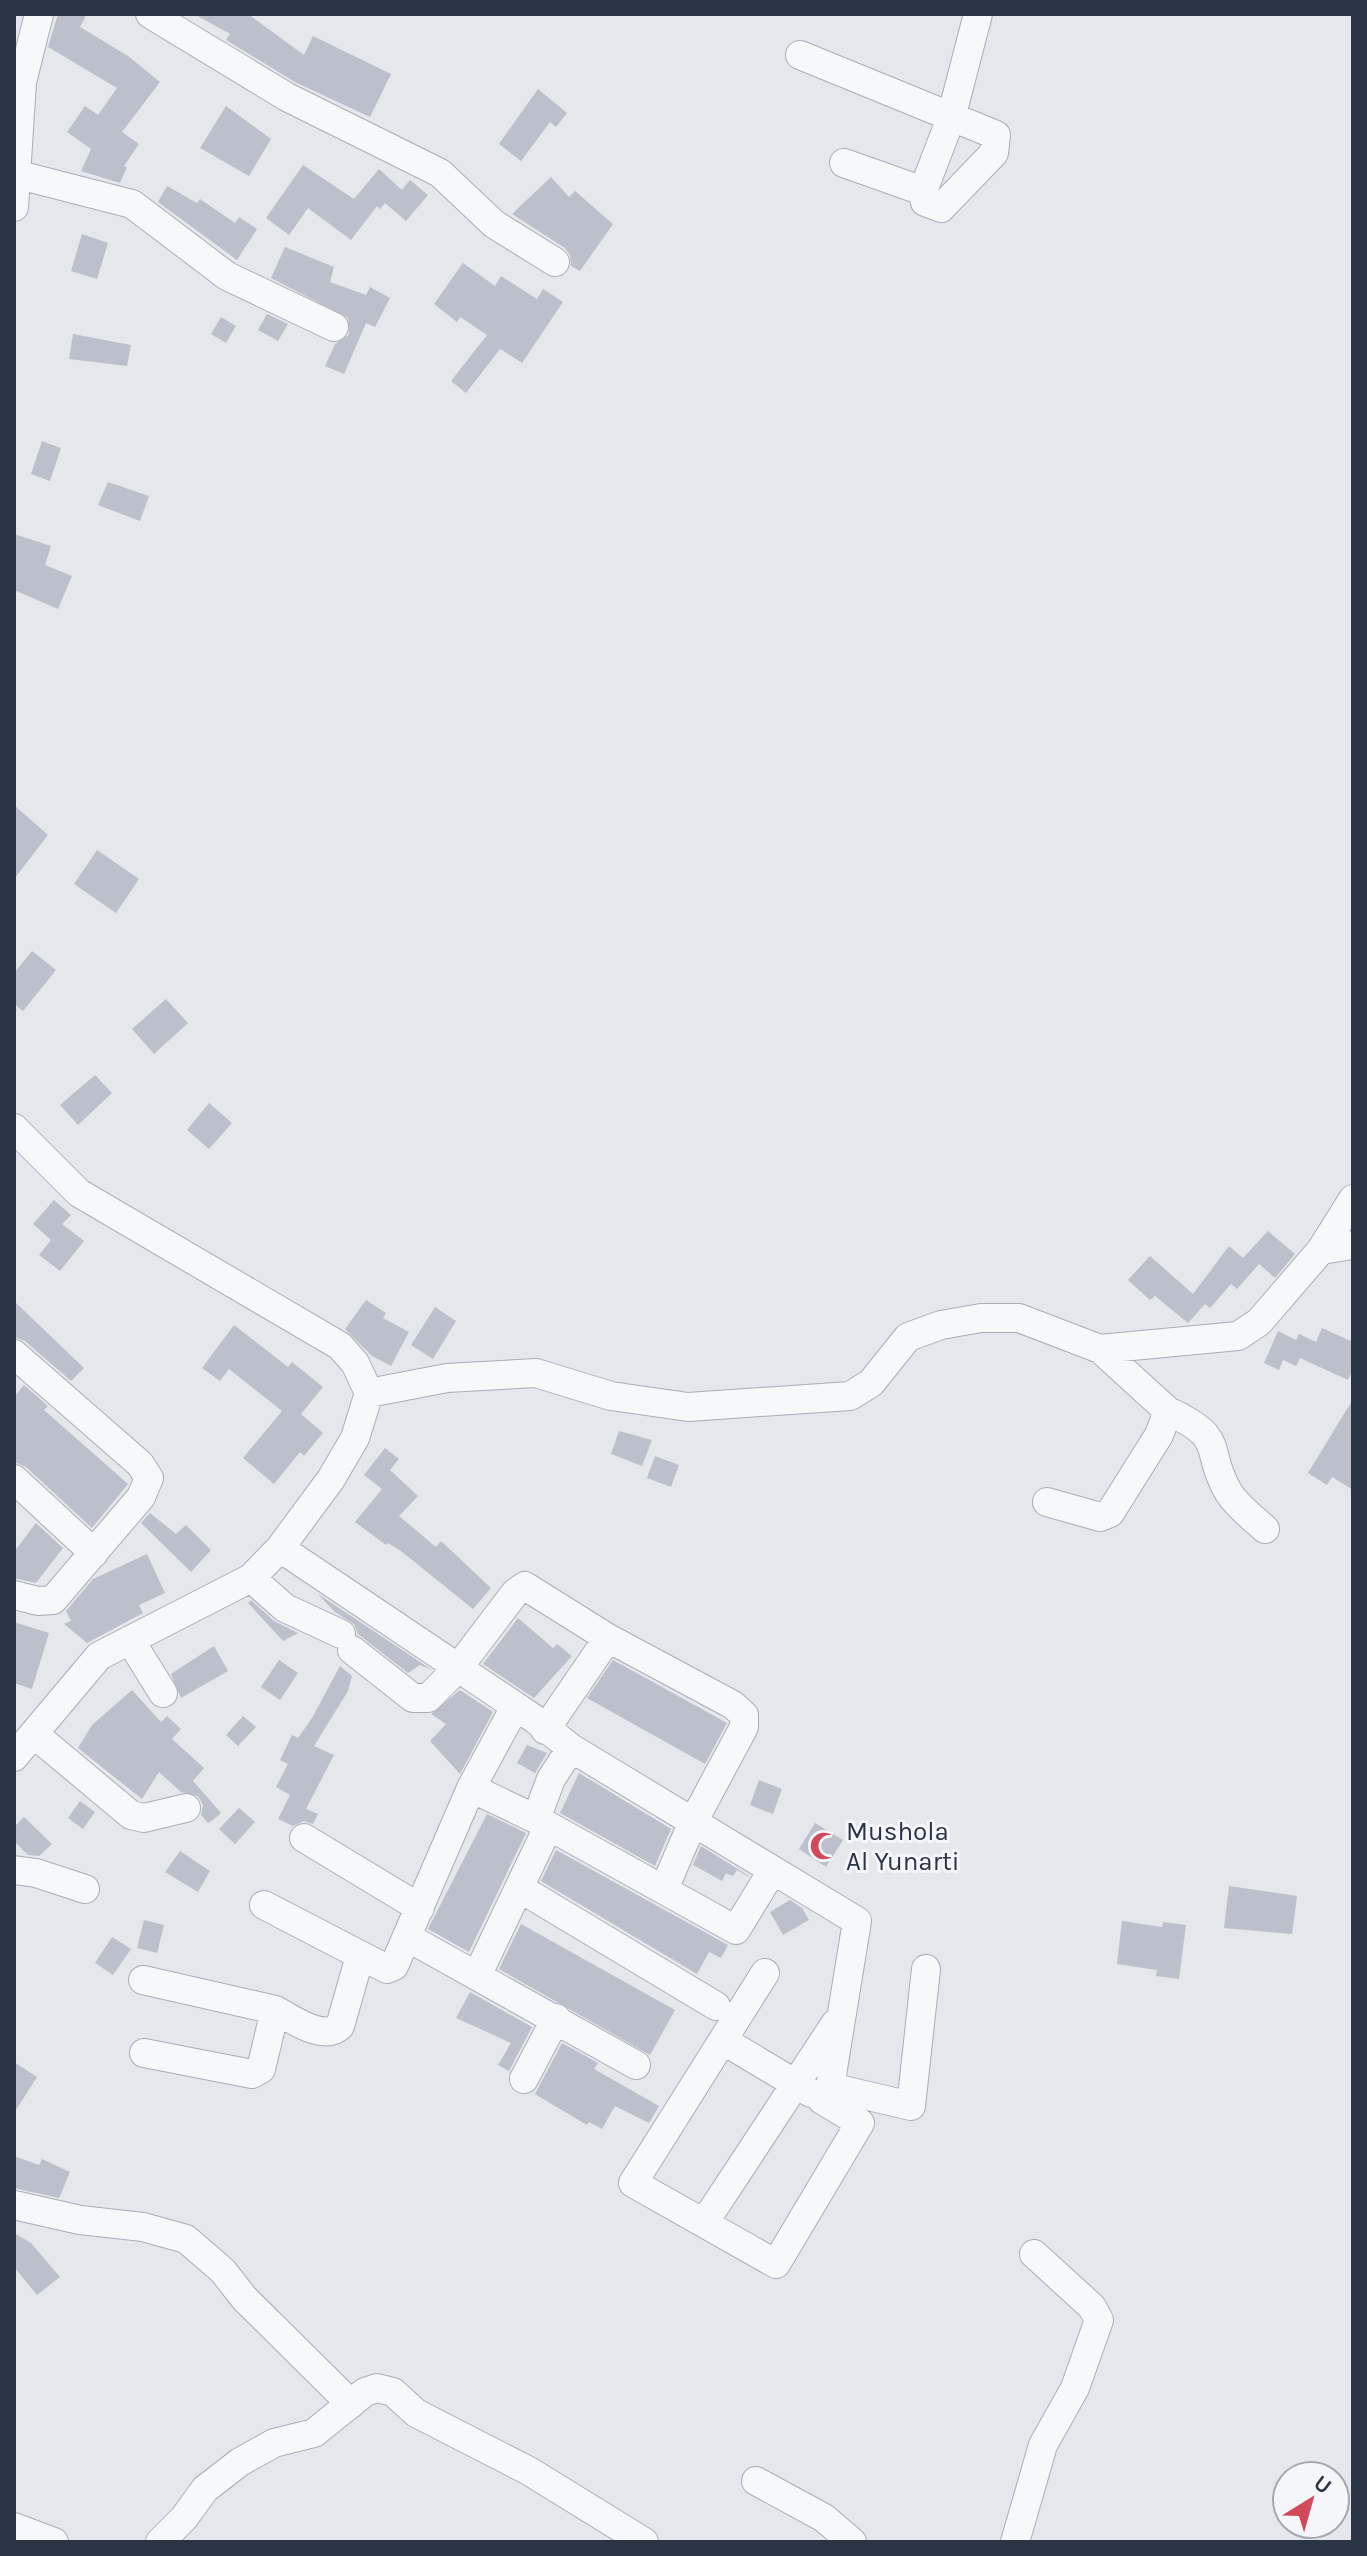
<svg xmlns="http://www.w3.org/2000/svg" width="1367" height="2556" font-family="Karla,sans-serif">
<style>
.building{fill:#bbc0ca}
.lines{fill:none;stroke-linecap:round;stroke-linejoin:round}
.minor-casing{stroke:#a9aeb7;stroke-width:30}
.minor{stroke:#f7f8fa;stroke-width:28}
.labels{text-anchor:middle;stroke-width:6;stroke-linejoin:round;paint-order:stroke}
.poi-label{font-size:26px;fill:#2b3445;stroke:#f4f6f9;text-anchor:start}
</style>
<rect width="100%" height="100%" fill="#e4e7ec"/>
<path class="building" d="M58,14H87L80,27L128,56L160,82L122,132L139,144L124,166L127,167L120,183L81,171L91,149L67,132L85,106L98,115L117,88L48,47Z
M194,14H248L304,55L313,36L391,74L370,117L295,82L226,40L230,34Z
M538,89L567,113L556,127L550,122L521,161L499,144Z
M226,106L271,139L249,176L200,148Z
M303,165L354,199L379,169L402,190L410,180L428,195L406,221L385,203L380,209L377,206L351,240L308,208L289,235L266,218Z
M551,177L569,197L575,191L613,224L580,271L571,266L570,255L565,248L512,214Z
M167,186L197,203L200,199L235,223L239,217L257,229L237,260L158,202Z
M82,234L108,243L97,279L71,271Z
M285,247L334,267L330,282L366,295L370,287L390,298L375,327L366,323L344,374L325,366L335,344L349,335L348,318L271,278Z
M463,263L495,286L501,276L537,299L543,289L563,302L522,363L500,349L466,393L451,381L487,335L460,317L457,322L434,304Z
M267,314L288,324L278,341L258,330Z
M221,317L236,326L226,343L211,334Z
M73,334L131,345L127,366L69,359Z
M42,441L61,448L50,481L31,474Z
M108,482L149,496L140,521L98,505Z
M14,534L51,546L45,565L72,576L58,609L14,590Z
M14,805L48,835L14,879Z
M97,850L139,879L116,913L74,884Z
M32,951L56,970L23,1011L14,1004V973Z
M166,999L188,1023L154,1054L132,1029Z
M95,1075L112,1093L78,1125L60,1105Z
M209,1103L232,1123L209,1149L187,1130Z
M54,1200L71,1215L62,1224L84,1241L60,1271L39,1255L51,1240L33,1224Z
M1268,1231L1295,1254L1275,1278L1259,1264L1237,1289L1231,1284L1210,1308L1205,1304L1188,1323L1155,1296L1150,1300L1128,1280L1150,1256L1193,1294L1229,1246L1243,1258Z
M366,1300L386,1313L383,1318L409,1332L391,1366L372,1356L345,1329Z
M14,1301L84,1368L71,1381L25,1341L14,1337Z
M435,1307L456,1321L433,1359L411,1345Z
M234,1325L288,1367L292,1362L323,1387L301,1414L323,1433L304,1456L300,1452L274,1484L243,1458L282,1411L229,1369L220,1381L202,1368Z
M1322,1328L1353,1342V1369L1348,1380L1300,1358L1296,1366L1283,1360L1279,1370L1264,1363L1278,1331L1296,1340L1299,1334L1316,1342Z
M24,1385L48,1406L44,1410L128,1484L92,1528L26,1467L14,1462V1397Z
M1353,1399V1490L1332,1477L1327,1485L1308,1473Z
M619,1431L652,1440L642,1466L611,1454Z
M385,1448L399,1459L390,1470L418,1496L399,1516L436,1547L441,1541L491,1588L473,1609L401,1551L388,1543L386,1545L355,1522L382,1489L364,1475Z
M655,1456L679,1465L671,1487L647,1478Z
M150,1513L176,1534L186,1525L211,1550L191,1572L141,1523Z
M36,1523L63,1548L36,1583L14,1578V1552Z
M147,1554L165,1593L139,1605L143,1613L87,1643L64,1624L71,1621L66,1611L93,1579Z
M318,1594L432,1670L420,1665L408,1673L358,1634L354,1624L335,1612Z
M251,1600L274,1621L298,1633L283,1641L248,1603Z
M518,1618L553,1648L557,1644L572,1656L534,1698L483,1664Z
M14,1622L49,1633L32,1689L14,1683Z
M214,1646L228,1671L181,1698L171,1674Z
M279,1660L298,1673L280,1700L261,1687Z
M613,1660L727,1723L705,1764L587,1698Z
M340,1666L352,1676L348,1691L314,1746L334,1755L306,1809L318,1814L313,1824L304,1821L293,1826L278,1819L290,1795L276,1787L288,1764L280,1760L292,1735L298,1738L312,1718Z
M132,1690L161,1722L167,1716L181,1729L172,1739L204,1768L193,1781L221,1813L213,1820L208,1823L201,1815L203,1805L198,1796L181,1792L159,1772L142,1799L78,1748L92,1725Z
M460,1690L493,1712L460,1774L430,1741L446,1724L431,1714Z
M243,1716L256,1727L238,1746L226,1735Z
M527,1745L547,1753L535,1773L517,1763Z
M579,1773L671,1829L655,1866L560,1813Z
M759,1780L782,1789L773,1814L750,1805Z
M80,1801L95,1812L83,1829L68,1818Z
M239,1808L255,1822L235,1844L219,1829Z
M487,1814L526,1833L469,1952L428,1929Z
M24,1817L52,1844L39,1856L28,1855L14,1841V1827Z
M815,1823L843,1840L826,1867L799,1849Z
M701,1846L749,1876V1877L737,1870L733,1876L726,1873L722,1881L693,1865Z
M556,1850L728,1945L721,1958L709,1952L697,1974L541,1881Z
M180,1851L210,1871L198,1892L165,1872Z
M1229,1886L1297,1896L1292,1934L1224,1928Z
M790,1900L802,1908L809,1920L783,1935L770,1912Z
M144,1920L164,1925L157,1953L137,1948Z
M1122,1921L1162,1927L1163,1922L1186,1925L1179,1979L1156,1976L1157,1970L1117,1964Z
M521,1924L675,2010L650,2055L499,1969Z
M112,1937L131,1949L113,1975L95,1963Z
M470,1992L532,2027L509,2071L498,2065L511,2043L456,2018Z
M562,2043L598,2063L594,2069L659,2106L649,2123L615,2106L602,2129L589,2122L587,2125L535,2094Z
M14,2062L37,2077L14,2113Z
M14,2156L39,2165L42,2159L70,2172L59,2198L14,2188Z
M14,2233L31,2243L60,2277L37,2295L14,2267Z"/>
<g class="lines">
<defs>
<path id="minor" d="M150,14L287,97L440,173L494,224L555,262
M800,55L996,135L994,153L941,208L925,202L923,191L951,118L978,14
M844,163L923,191
M19,175L132,204L227,276L334,327
M14,207L22,82L39,14
M14,1128L79,1193L340,1346L355,1363L369,1393L355,1438L331,1479L280,1548L251,1578L99,1656L14,1757
M1321,1250L1353,1199
M14,1354L140,1464L149,1478L141,1497L53,1600L38,1601L14,1595
M369,1393L447,1378L536,1373L611,1396L688,1407L850,1396L871,1383L908,1337L941,1325L981,1318H1019L1100,1349L1238,1336L1259,1322L1321,1250L1353,1245
M1168,1411C1230,1440 1202,1448 1229,1493C1238,1507 1253,1518 1265,1529
M14,1479L94,1553
M1047,1502L1100,1517L1110,1513L1159,1435L1168,1411L1100,1349
M280,1548L536,1720L571,1748L857,1921L830,2087L822,2100L860,2123L776,2264L633,2183L765,1973
M251,1578L285,1608L341,1634
M130,1640L163,1693
M352,1650L413,1698H428L458,1668L515,1593L525,1586L608,1638L733,1705L744,1715V1727L692,1824L664,1889
M545,1730L608,1638
M34,1734L131,1815L144,1818L186,1808
M471,1788L536,1819L736,1930L772,1871
M536,1819L551,1779L571,1748
M304,1838L420,1908
M14,1870L36,1873L85,1889
M521,1889L716,2006
M264,1905L387,1969L394,1966L471,1788L515,1707
M407,1937L636,2065
M477,1976L548,1827
M143,1980L275,2010
M724,2041L811,2093
M144,2053L252,2074L261,2069L275,2010C293,2019 323,2042 340,2026L360,1956
M524,2079L556,2018
M830,2087L911,2106L926,1969
M14,2205L80,2220L143,2227L186,2239L223,2271L244,2298L351,2404
M704,2223L835,2024
M756,2481L824,2518L852,2542
M14,2527L54,2542
M160,2542L184,2518L205,2489L240,2462L274,2443L314,2433L365,2392L377,2388L393,2392L416,2413L529,2471L644,2542
M1015,2542L1043,2445L1075,2388L1099,2320L1092,2307L1034,2254"/>
</defs>
<use href="#minor" class="minor-casing"/>
<use href="#minor" class="minor"/>
</g>
<defs>
<symbol id="mosque-bare" viewBox="-9 -9 18 18"><path d="M3.5-4.9A6 6 0 1 0 3.5 4.9A5 5 0 1 1 3.5-4.9Z" fill="#d1495b" stroke="#f4f6f9" stroke-width="2.5" paint-order="stroke"/></symbol>
</defs>
<g fill-rule="evenodd">
<use href="#mosque-bare" x="804" y="1826" width="40" height="40"/>
</g>
<g class="labels">
<g class="poi-label">
<text x="846" y="1840">Mushola<tspan x="846" dy="30">Al Yunarti</tspan></text>
</g>
</g>
<rect width="1367" height="2556" fill="none" stroke="#2b3445" stroke-width="32"/>
<g transform="translate(1311 2500) rotate(37)"><circle r="38" fill="#f4f6f9" stroke="#a4a8b1" stroke-width="2"/>
<path d="M0-6L14 30L0 20L-14 30Z" fill="#d1495b"/>
<text y="-12" font-size="22" font-weight="bold" text-anchor="middle" fill="#2b3445">U</text>
</g>
</svg>
